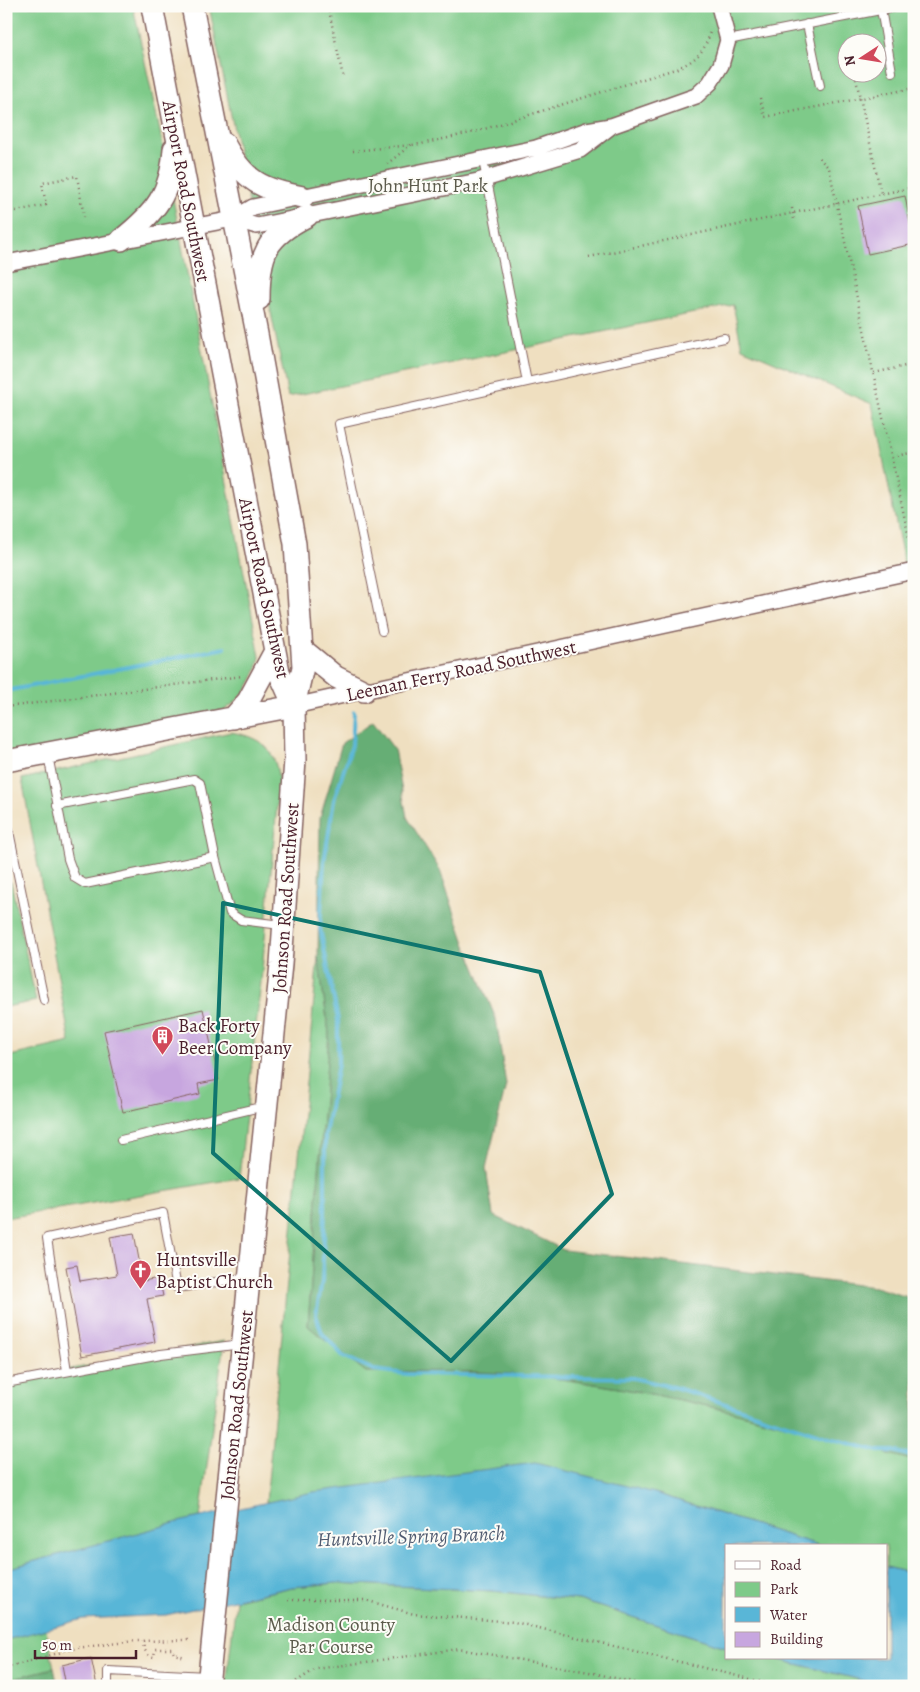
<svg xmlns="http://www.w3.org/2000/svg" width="920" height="1692" font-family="Alegreya,serif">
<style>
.green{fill:#7eca89;stroke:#64745a;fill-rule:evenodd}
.forest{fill:#66ae75;stroke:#586650}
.water{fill:#59b6d7;stroke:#526a81}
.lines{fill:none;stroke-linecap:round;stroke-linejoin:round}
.stream{stroke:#59b6d7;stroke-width:4}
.building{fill:#c7a6df}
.lane-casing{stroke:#84625f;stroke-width:10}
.street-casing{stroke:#84625f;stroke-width:18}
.secondary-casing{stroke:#84625f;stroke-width:24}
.path{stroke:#84625f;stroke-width:2.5;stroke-dasharray:1 4;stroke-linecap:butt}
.lane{stroke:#fff;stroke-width:8}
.street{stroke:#fff;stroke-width:15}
.secondary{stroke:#fff;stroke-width:21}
.marked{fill:none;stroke:#0f766e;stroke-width:4;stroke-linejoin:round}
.labels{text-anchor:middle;stroke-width:4;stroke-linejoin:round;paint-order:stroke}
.park-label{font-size:19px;fill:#5c5b4c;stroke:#fdfcf7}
.street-label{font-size:19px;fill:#4a1f2b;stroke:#fdfcf7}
.poi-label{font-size:19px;fill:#4a1f2b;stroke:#fdfcf7;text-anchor:start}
.water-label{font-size:20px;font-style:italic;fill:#505b70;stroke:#fdfcf7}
</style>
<rect width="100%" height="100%" fill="#fdfcf7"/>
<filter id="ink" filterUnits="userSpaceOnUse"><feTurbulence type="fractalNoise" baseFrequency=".02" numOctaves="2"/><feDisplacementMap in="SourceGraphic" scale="10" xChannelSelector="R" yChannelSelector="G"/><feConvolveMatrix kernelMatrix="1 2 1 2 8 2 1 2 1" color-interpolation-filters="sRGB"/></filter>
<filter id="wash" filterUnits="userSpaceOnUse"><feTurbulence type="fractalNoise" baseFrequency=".0096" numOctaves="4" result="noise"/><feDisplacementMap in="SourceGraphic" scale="20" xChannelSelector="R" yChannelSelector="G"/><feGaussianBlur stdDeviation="1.12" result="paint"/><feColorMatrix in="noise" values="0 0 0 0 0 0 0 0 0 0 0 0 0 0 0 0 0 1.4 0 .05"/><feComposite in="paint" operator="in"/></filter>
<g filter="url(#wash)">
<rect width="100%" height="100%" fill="#efdfc0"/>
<path class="green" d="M6,6H133L163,146L260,657C256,678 243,699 224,710L6,758Z
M209,6H914V561L904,563L872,404L742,348L733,305L288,397ZM848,42H878V72H848Z
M231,732C263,738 276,749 279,783L261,982L239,1178L6,1218V1057L70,1042L22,779Z
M11,882L36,1001L6,1007V883Z
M318,957L329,1033L308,1326L366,1372C425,1371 486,1370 545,1377C670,1392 793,1426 914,1461V1574L886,1567V1546H821L655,1493L266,1502Z
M224,1341L200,1517L6,1569V1381Z
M337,1583L493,1591L579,1600L726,1647V1658H772L886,1686H226L236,1600L292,1587Z
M46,1629L54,1668L6,1680V1640Z"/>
<path class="forest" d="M373,721L394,749L407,817L440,870L465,943L496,1019L506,1085L486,1168L493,1215L564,1250L875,1287L914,1299V1461C793,1426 670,1392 544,1377C486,1370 425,1371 366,1372L308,1326L329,1033L318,957L320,818L342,743Z
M54,1668L58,1686H6V1680Z"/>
<path class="water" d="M535,1463L655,1493L821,1546H726V1647L579,1600L493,1591L337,1583L292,1587L166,1615L83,1619L6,1640V1569L178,1522L313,1492Z
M886,1567L914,1574V1686H886L772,1658H886Z"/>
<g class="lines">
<path class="stream" d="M6,691L225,648
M354,712L352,745L334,800L324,862L320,928L338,1020V1064L325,1135V1213L322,1281L316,1315L322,1333L343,1356L374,1370L407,1374L633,1378L677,1388L829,1438L879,1451H894L914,1457"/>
</g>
<g id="blocks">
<path class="building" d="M905,196L914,244L868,254L858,206Z
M203,1009L219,1080L198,1084L200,1094L123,1112L104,1031Z
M134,1233L143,1281L159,1278L163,1296L147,1299L155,1342L82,1356L66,1267L77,1265L80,1281L117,1275L110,1237Z
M91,1658L97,1686H66L62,1665Z"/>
</g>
</g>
<g filter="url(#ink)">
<use href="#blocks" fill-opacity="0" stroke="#84625f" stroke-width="1"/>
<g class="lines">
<defs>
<path id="lane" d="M881,9L892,72
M807,24L820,86
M728,40L901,6
M483,160L527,382
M382,631L339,424L724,338
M48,755L68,859L75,878L85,884L215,857L230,913L241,920L281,925
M57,806L194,779L200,783L215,857
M6,817L44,1000
M121,1140L265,1106
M67,1371L47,1238L163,1213L177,1288L249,1277
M6,1383L161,1354L242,1344
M108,1686V1671L207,1676"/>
<path id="street" d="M233,219L257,226L478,181L580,150L610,127
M6,263L233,219L253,207L536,148L587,130L611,126L696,96L710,83L721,65L728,40L719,6
M294,706L914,571"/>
<path id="secondary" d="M152,6L279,672L294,706
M192,6L257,334L295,544L303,667L294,706L295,760L281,964L208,1686
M224,143C244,181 262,190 303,197
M121,240C155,213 171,194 174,149
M259,299C259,253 266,237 307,216
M302,649L336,677L364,691
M233,718L248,701L275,651
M6,761L294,706"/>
</defs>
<use href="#lane" class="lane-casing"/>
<use href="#street" class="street-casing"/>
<use href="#secondary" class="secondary-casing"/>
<path class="path" d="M328,6L343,77
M856,79L881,194
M760,98L765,117L914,88
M353,151L421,144L475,132L675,69C694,62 706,52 710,31
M819,158L829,168L913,557
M387,164L412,144
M792,208L794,219
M6,213L46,205L42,183L77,176L84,217
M589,257L914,187
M874,373L914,364
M892,457L914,452
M6,707L242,676
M288,1600H365L414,1614L514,1622L779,1686
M143,1641L144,1649L149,1656L154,1657L155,1649H172L174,1654L185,1657
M6,1668L76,1648L135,1641L189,1640
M294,1686L297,1681L316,1669L459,1649L589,1672L650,1686"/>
<use href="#lane" class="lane"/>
<use href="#street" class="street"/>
<use href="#secondary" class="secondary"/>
</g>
</g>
<path class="marked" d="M223,903L540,972L612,1194L451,1361L213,1153Z"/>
<defs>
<symbol id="building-pin" viewBox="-11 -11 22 30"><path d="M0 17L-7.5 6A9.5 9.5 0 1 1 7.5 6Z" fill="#d1495b" stroke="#fdfcf7"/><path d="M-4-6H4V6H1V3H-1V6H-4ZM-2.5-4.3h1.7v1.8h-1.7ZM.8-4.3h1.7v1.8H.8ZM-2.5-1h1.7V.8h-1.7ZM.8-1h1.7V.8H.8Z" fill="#fff"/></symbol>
<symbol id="church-pin" viewBox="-11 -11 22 30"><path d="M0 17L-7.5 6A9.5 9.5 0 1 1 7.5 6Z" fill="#d1495b" stroke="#fdfcf7"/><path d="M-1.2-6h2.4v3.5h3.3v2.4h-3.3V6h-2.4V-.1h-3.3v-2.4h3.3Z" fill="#fff"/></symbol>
</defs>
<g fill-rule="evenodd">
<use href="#building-pin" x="150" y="1024" width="25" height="34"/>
<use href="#church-pin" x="128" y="1258" width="25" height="34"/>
</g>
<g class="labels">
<g class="park-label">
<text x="428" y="192">John Hunt Park</text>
<text x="331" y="1631">Madison County<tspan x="331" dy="22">Par Course</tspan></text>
</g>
<g class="street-label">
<text transform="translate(187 191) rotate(79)" y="7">Airport Road Southwest</text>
<text transform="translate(265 588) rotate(78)" y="7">Airport Road Southwest</text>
<text transform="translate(461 670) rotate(-12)" y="7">Leeman Ferry Road Southwest</text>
<text transform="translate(285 898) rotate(-86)" y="7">Johnson Road Southwest</text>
<text transform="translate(236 1405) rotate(-84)" y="7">Johnson Road Southwest</text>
</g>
<g class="poi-label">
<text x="178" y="1032">Back Forty<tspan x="178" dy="22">Beer Company</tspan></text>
<text x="156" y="1266">Huntsville<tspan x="156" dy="22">Baptist Church</tspan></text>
</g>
<g class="water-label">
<text transform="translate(411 1536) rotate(-2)" y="7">Huntsville Spring Branch</text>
</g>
</g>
<rect width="920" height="1692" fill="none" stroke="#fdfcf7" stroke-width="25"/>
<rect x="725" y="1544" width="162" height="115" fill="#fdfcf7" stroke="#b5a4a5"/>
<rect x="735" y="1561" width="25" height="8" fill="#ffffff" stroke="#b5a4a5"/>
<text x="770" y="1570" font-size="15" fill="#4a1f2b">Road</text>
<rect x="735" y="1582" width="25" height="15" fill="#7eca89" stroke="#b5a4a5"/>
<text x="770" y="1594" font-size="15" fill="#4a1f2b">Park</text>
<rect x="735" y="1607" width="25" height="15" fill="#59b6d7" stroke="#b5a4a5"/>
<text x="770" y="1620" font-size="15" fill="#4a1f2b">Water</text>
<rect x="735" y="1632" width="25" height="15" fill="#c7a6df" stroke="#b5a4a5"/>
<text x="770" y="1644" font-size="15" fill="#4a1f2b">Building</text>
<g transform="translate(862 58) rotate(258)"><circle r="24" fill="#fdfcf7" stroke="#b5a4a5"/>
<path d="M0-4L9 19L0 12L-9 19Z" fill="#d1495b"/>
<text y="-8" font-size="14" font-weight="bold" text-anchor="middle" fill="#4a1f2b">N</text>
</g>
<path d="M35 1650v8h101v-8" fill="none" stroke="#4a1f2b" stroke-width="2.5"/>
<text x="42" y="1650" font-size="15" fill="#4a1f2b" stroke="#fdfcf7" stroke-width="4" paint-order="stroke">50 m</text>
</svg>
